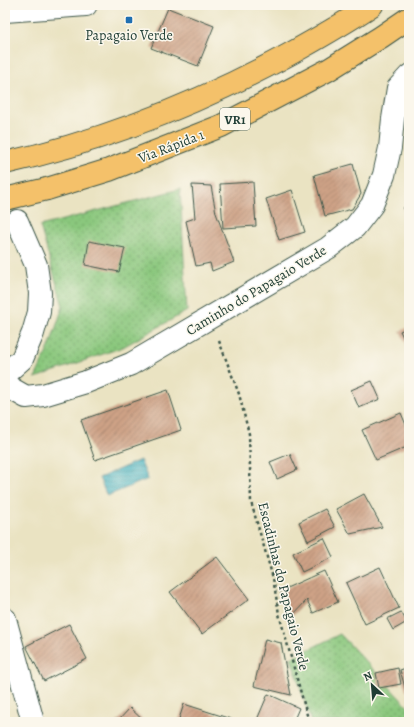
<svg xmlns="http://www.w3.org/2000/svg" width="414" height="727" font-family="Alegreya,serif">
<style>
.grass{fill:url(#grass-dots);stroke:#548258}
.water{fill:url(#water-rules);stroke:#31777a}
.building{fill:url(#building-hatch)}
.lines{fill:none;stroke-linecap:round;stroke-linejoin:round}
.minor-casing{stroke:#3d5649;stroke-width:24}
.highway-casing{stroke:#3d5649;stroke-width:24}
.path{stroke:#3d5649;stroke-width:2.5;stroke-dasharray:3 3;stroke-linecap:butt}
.minor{stroke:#fff;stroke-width:22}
.highway{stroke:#f4c16a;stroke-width:22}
.highway-bridge-casing{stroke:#3d5649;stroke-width:24;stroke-linecap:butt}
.highway-bridge{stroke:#f4c16a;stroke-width:22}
.poi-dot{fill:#1f6fb2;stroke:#fbf7ec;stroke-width:1.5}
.labels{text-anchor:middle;stroke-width:3;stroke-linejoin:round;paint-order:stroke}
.shield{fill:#fbf7ec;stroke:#61756b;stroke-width:1}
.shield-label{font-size:13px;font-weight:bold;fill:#1f3d34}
.poi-label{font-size:14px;fill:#1f3d34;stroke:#fbf7ec}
.street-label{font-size:14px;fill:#1f3d34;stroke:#fbf7ec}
</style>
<defs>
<pattern id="grass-dots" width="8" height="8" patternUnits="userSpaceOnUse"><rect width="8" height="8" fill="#8ac77d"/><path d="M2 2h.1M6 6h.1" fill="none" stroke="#70a367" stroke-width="1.8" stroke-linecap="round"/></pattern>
<pattern id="water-rules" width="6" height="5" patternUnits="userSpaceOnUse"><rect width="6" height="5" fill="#43b1c0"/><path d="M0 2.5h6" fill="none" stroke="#37919d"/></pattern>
<pattern id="building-hatch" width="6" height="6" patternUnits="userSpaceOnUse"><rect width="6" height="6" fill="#cea286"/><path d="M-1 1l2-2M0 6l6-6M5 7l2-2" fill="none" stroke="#a7856e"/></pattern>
</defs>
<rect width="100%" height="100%" fill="#fbf7ec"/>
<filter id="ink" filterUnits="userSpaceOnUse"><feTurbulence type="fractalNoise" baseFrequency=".025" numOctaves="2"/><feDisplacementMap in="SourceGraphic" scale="8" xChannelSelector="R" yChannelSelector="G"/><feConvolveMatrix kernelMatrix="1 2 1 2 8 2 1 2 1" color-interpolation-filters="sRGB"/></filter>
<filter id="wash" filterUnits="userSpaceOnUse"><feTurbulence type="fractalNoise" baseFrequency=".012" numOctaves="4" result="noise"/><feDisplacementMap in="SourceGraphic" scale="16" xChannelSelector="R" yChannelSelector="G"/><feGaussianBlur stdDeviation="0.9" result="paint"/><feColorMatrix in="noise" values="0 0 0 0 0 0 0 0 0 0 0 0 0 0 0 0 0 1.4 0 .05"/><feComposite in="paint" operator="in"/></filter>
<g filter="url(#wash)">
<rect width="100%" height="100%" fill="#eae3c2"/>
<path class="grass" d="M180,189L187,311L123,347L35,378L50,345L63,306L40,226Z
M340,634L409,708V722H311L291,658Z"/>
<path class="water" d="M140,460L148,479L107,496L99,478Z"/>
<g id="blocks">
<path class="building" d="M168,8L214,26L198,66L151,48Z
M353,164L361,194L352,209L325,216L314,175Z
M253,182L256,226L223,228L220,184Z
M192,185L211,186L216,213L234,262L212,271L210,263L196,266L186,221L195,218Z
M292,190L305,232L279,240L266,199Z
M409,205V221L403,208Z
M89,241L125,248L119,272L85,265Z
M409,327V349L400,331Z
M372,381L380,399L359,408L351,390Z
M168,390L181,430L95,460L81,420Z
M401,413L409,432V446L376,460L362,430Z
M290,454L297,470L277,479L270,462Z
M364,494L382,527L350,534L336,509Z
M325,509L335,527L308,541L299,522Z
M324,538L333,557L302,572L293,553Z
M217,557L249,599L202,634L170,592Z
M380,567L399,608L365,624L346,583Z
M324,571L338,602L313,613L307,600L291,617L280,591Z
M401,612L407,622L393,630L387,619Z
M69,624L87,659L44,681L26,646Z
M265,639L281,643L291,695L254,686Z
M409,667V691H406L400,670Z
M398,668L401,684L379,688L376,673Z
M268,694L299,708L293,722H256Z
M184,704L234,720L233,722H178Z
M130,708L145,722H117Z"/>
</g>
</g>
<g filter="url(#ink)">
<use href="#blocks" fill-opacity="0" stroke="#3d5649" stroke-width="1"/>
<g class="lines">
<defs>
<path id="minor" d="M5,11L86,5
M5,374L22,359L33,333L39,312L40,293L36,265L17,221
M5,380L12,389L26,397L43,395L86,382L131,364L328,248L355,227L372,205L384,175L390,148L393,119L398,88L409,76
M5,619L33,722"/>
<path id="highway" d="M5,163C104,141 199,103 288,55C317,39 345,23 372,5
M47,189L109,170L221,126L328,70L381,37L409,18"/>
</defs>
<use href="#minor" class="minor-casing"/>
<use href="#highway" class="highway-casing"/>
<path class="path" d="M219,341L239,394L249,434L251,502L273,578L279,614L309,722"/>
<use href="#minor" class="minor"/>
<use href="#highway" class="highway"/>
<defs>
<path id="highway-bridge" d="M5,199L47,189"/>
</defs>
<use href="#highway-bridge" class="highway-bridge-casing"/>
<use href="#highway-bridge" class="highway-bridge"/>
</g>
</g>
<rect class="poi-dot" x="125" y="16" width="8" height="8" rx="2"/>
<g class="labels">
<rect class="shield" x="220" y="108" width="30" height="22" rx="3"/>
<g class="shield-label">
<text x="235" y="124">VR1</text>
</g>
<g class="poi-label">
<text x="129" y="40">Papagaio Verde</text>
</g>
<g class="street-label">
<text transform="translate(171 146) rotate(-21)" y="5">Via Rápida 1</text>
<text transform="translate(256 290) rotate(-31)" y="5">Caminho do Papagaio Verde</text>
<text transform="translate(284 586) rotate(76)" y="5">Escadinhas do Papagaio Verde</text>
</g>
</g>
<rect width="414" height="727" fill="none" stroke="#fbf7ec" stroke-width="20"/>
<g transform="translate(372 685) rotate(334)" stroke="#fbf7ec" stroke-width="3" paint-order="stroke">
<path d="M0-3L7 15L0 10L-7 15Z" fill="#1f3d34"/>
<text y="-6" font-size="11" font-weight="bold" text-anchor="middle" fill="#1f3d34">N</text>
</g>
</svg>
